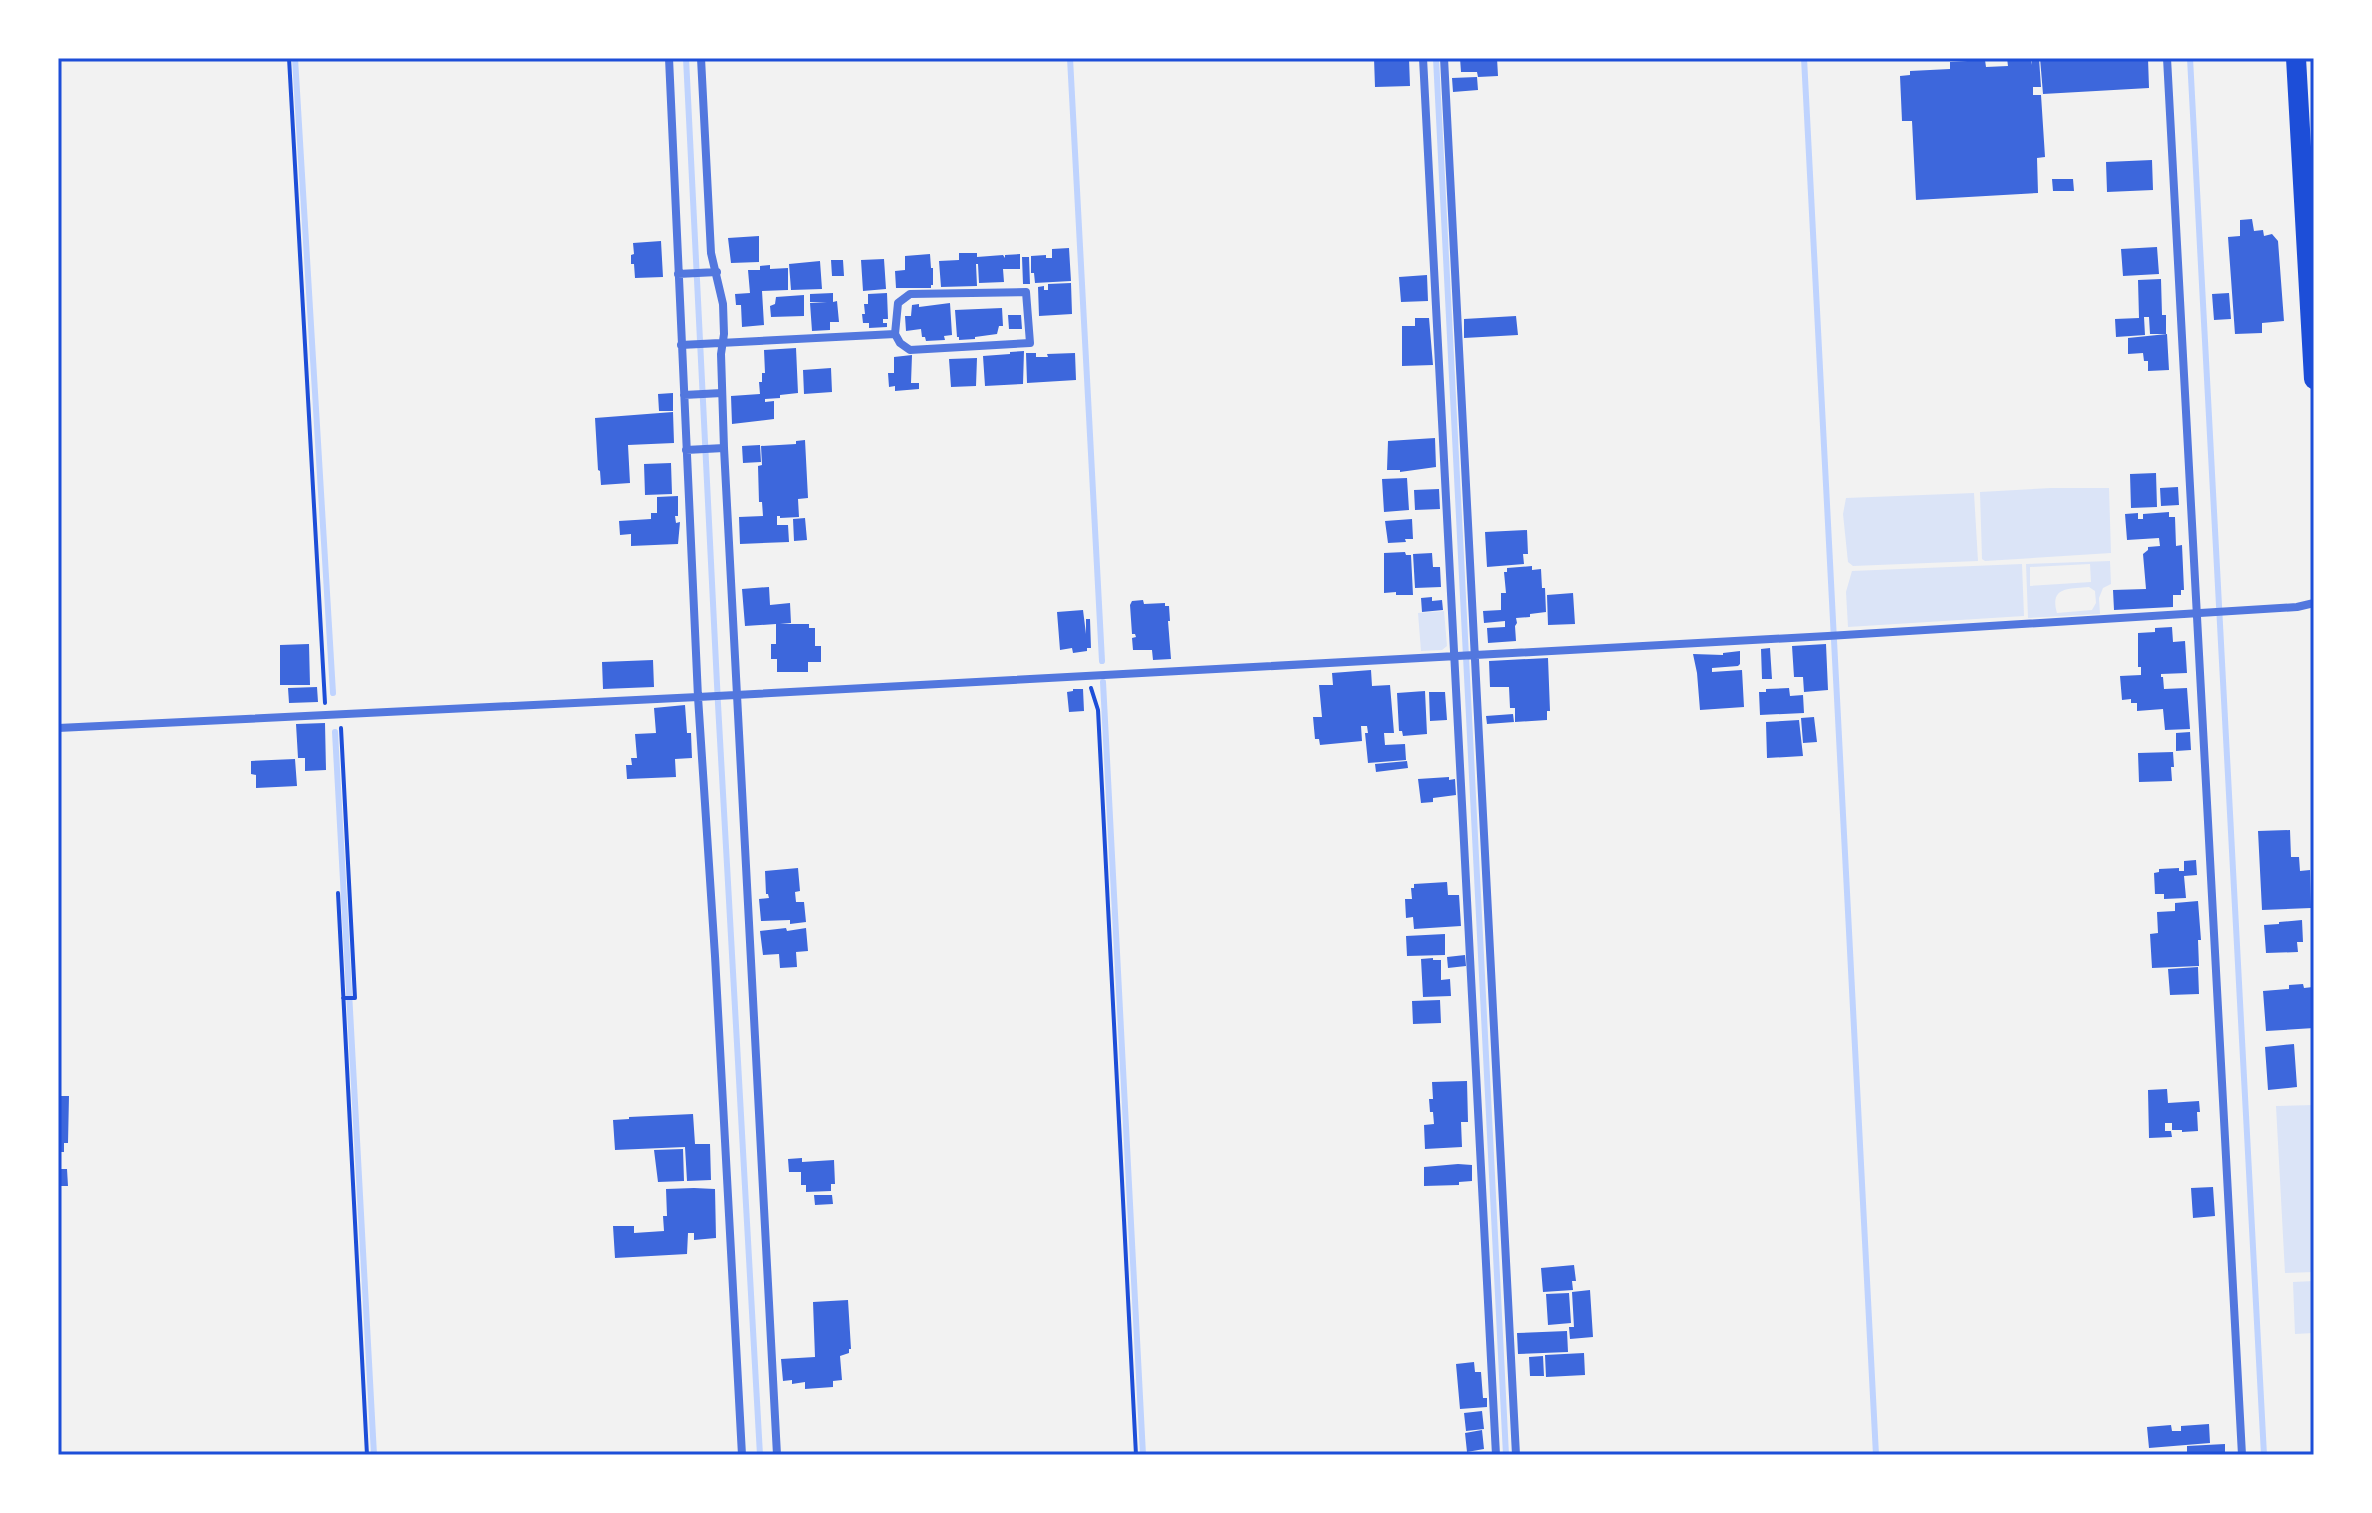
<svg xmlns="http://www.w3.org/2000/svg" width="2372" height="1513" font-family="Bitter,serif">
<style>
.green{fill:#dbe4f7;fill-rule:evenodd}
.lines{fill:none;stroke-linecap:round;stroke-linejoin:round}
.stream{stroke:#bfd3fe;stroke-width:6}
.building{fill:#3d67dc}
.path{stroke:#1d4ed8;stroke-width:4}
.minor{stroke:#5277de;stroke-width:8}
.trunk{stroke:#1d4ed8;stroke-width:20}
.neatline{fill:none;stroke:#1d4ed8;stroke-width:3}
</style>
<rect width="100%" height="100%" fill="#f2f2f2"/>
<path class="green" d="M2051,488H2109L2111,553L1985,561L1982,559L1980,492Z
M1974,493L1978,561L1853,566L1848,562L1843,514L1846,498Z
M2110,561L2111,584L2103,588L2099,598L2100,614L2028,618L2026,564ZM2090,564L2091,582L2030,586V567ZM2089,587L2095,591L2096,603L2092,610L2057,613C2049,586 2070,589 2089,587Z
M2022,564L2024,616L1848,627L1846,592L1852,571Z
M1444,611L1447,646L1442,650L1421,651L1418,613Z
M2314,1105V1272L2285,1273L2276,1106Z
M2314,1281V1333L2295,1334L2293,1282Z"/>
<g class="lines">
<path class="stream" d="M295,58L333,693
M686,58L718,704L760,1455
M1070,58L1102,661
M1436,58L1506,1455
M1804,58L1876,1455
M2190,58L2264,1455
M1103,682L1143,1455
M335,732L374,1455"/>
</g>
<path class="building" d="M1374,58H1409L1410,86L1375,87Z
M1460,58H1497L1498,76L1478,77L1477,72H1461Z
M2007,58H2031V65L2032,58H2039L2041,87H2033V95H2041L2045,157L2037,158L2038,193L1916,200L1912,121H1902L1900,76L1910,75V71L1950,69V62L1985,60L1986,67L2008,66Z
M2040,58H2148L2149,88L2043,94Z
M1477,77L1478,90L1453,92L1452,78Z
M2152,160L2153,190L2107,192L2106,162Z
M2052,179H2073L2074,191H2053Z
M2252,219L2254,231L2263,230L2264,236L2272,234L2278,241L2284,321L2262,323V333L2235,334L2228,237L2240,236V220Z
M759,236V262L731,263L728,238Z
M661,241L663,277L635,278L634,264H631V255L634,254L633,243Z
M2157,247L2159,274L2123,276L2121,249Z
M1069,248L1071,281L1035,283L1034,273H1031V256L1046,255V258H1052V249Z
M959,253H977V257L1003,255L1005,258V255L1020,254V269H1003L1004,282L979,283L978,264H976L977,286L941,287L939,261L959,260Z
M930,254L931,268H933V285H931V288H896L895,271L905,270V256Z
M1022,257H1029L1030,284H1023Z
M884,259L886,289L863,291L861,260Z
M831,260H843L844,276H832Z
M820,261L822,289L791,290L789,264Z
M770,265V269L788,268V290L762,291L764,325L742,327L741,305H736L735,294L750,293L748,270H760V266Z
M1427,275L1428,301L1401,302L1399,277Z
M2161,279L2162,315H2166V334H2150L2149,317H2144L2145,335L2116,337L2115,319L2139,318L2138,280Z
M1071,283L1072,314L1039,316L1038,287L1044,286V290H1048V284Z
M833,293V302L837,301L839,322H830V330L812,331L810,303L827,302H810V294Z
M887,293L888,319H883V323H887V327L869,328V323H863L862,314H865L864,304H868V294Z
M2229,293L2231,319L2214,320L2212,294Z
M804,295V316L771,317L770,306L775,304L776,297Z
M950,303L952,335L944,336L945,340L926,341L925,337H922L921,329L906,331L905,316H911L912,305L919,304V307Z
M1002,308L1003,326H999L997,334L975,337V339L959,340V337H957L955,310Z
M1008,315H1021L1022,329H1009Z
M1516,316L1518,335L1464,338V319Z
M1415,318H1429L1433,365L1402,366V326H1415Z
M2167,334L2169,370L2148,371V361H2144L2143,353L2128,354V338Z
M796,348L798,393L780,395V398L765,399V402L774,401V419L732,424L731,396L760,394L759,382H762V373H765L764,350Z
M1024,351L1023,384L985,386L983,356L1010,354V352Z
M1026,353H1036V357H1048L1047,354L1075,353L1076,380L1027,383Z
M912,355L911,383H919V389L895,391V386L889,387L888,373H894V357Z
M977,358L976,386L951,387L949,359Z
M831,368L832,392L804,394L803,370Z
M673,393V411H659L658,394Z
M673,412L674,443L628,445L630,483L601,485L600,471L598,470L595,418Z
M1435,438L1436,467L1400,472V470H1387L1388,441Z
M805,440L808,498L798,499L799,517L780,518V516H777V525H788L789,542L740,544L739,517L763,516L762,502H759L758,466L762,465L761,446L796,444V441Z
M760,445L761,462L743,463L742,446Z
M671,463L672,494L645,495L644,464Z
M2156,473L2157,507L2131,508L2130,474Z
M1407,478L1409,510L1384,512L1382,479Z
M2178,487L2179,505L2161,506L2160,488Z
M1439,489L1440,509L1415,510L1414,490Z
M678,496V516H675L676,523L680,522L678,544L631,546V534L620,535L619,521L651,519V513H657V497Z
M2169,512V517H2175L2176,546L2182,545L2184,590H2181V595H2173V607L2114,610L2113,590L2146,589L2143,554L2148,550V547L2160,546L2159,538L2127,540L2125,514L2138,513V519H2143V514Z
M805,518L807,540L794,541L793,519Z
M1412,519L1413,539H1405L1406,542L1388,543L1385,521Z
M1527,530L1528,554H1523L1524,564L1487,567L1485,532Z
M1405,552L1406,555H1411L1413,595H1396V592L1384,593V553Z
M1432,553L1433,567H1440L1441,587L1415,588L1413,554Z
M1532,566V570L1541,569L1542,588H1545L1546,612L1530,614V617L1516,618L1517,623L1515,626L1516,641L1488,643L1487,628L1505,627V621L1484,623L1483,611L1501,610V593H1506L1504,572H1507V568Z
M769,587L770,605L790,603L791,623L780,624H809V628H815V646H821V662H808V672H777V659H771V644H776V624L745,626L742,589Z
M1573,593L1575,624L1548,625L1547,595Z
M1432,597V601L1442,600L1443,610L1422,612L1421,598Z
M1143,600L1144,604L1165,603V606H1169L1170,621H1168L1171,659L1153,660L1152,650H1133L1132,638L1136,637L1135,634H1132L1130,605L1132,601Z
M1083,610L1086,634V619H1090L1091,648H1087V651L1073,653L1072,648L1060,650L1057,612Z
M2172,627L2173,642L2185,641L2187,673L2161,674V677H2163L2164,689L2187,688L2190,729L2165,730L2163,709L2137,711V703H2131V699L2122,700L2120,676L2141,675V667H2138V633L2155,632V628Z
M309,644L310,685H280V645Z
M1826,644L1828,690L1804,692L1803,677H1794L1792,646Z
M1770,648L1772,679H1762L1761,649Z
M1740,651V664L1738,666L1712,668V672L1742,670L1744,707L1700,710L1697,673L1693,654L1723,655V653Z
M1548,658L1550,711H1547V720L1515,722V708H1510L1509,687H1490L1489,661Z
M653,660L654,687L603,689L602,662Z
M1371,670L1372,686L1390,685L1394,733H1384L1385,745L1405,744L1406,760L1368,763L1365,733H1368L1367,726H1361L1362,741L1320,745L1319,739H1315L1313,717H1322L1319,685H1333L1332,673Z
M317,687L318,702L289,703L288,688Z
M1789,688L1790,696L1803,695L1804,713L1760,715L1759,692H1766V689Z
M1073,689H1083L1084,711L1069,712L1067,692L1073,691Z
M1425,691L1427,734L1403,736L1402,731H1399L1397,693Z
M1429,692H1445L1447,720L1430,721Z
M685,705L687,733H691L692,758L675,759L676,777L627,779L626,765H632L631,758H637L635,734L656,733L654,708Z
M1513,714L1514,722L1487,724L1486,716Z
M1814,717L1817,742L1803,743L1801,718Z
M1799,720L1803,756L1767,758L1766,722Z
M325,723L326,770L305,771V758H298L296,724Z
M2190,732L2191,750L2176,751V733Z
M2173,752L2174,767H2171L2172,781L2139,782L2138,753Z
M295,759L297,786L256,788V775L251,774V761Z
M1407,761L1408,768L1376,772L1375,764Z
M1449,777V780L1455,779L1456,795L1433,798V802L1421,803L1418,779Z
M2290,830L2291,857H2299L2300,871L2310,870L2311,908L2262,910L2258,831Z
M2196,860L2197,875L2184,876L2186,898L2164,899V894H2155L2154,873L2159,872V869L2179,868V871H2184V861Z
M798,868L800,891L795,892L796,902H804L806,922L790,924V920L761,921L759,899L769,898L768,894H766L765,871Z
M1447,882L1448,895H1459L1461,926L1414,929L1413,917L1406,918L1405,899H1412L1411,888H1414V884Z
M2198,901L2201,940H2198L2199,966L2152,968L2150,934L2158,933L2157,912L2175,911V903Z
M2302,920L2303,942H2297L2298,952L2266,953L2264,925L2279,924V922Z
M786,928L787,931L806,928L808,951L796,952L797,967L780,968L779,954L763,955L760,931Z
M1445,934V955L1407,956L1406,936Z
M1465,955L1466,966L1448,968L1447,957Z
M1433,958V960H1441V980L1450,979L1451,996L1423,997L1421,959Z
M2198,967L2199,994L2170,995L2168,969Z
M2303,984L2304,988L2313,987L2314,1028L2266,1031L2263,991L2289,989V985Z
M1440,1000L1441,1023L1413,1024L1412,1001Z
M2294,1044L2297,1087L2268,1090L2265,1047Z
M1467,1081L1468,1122H1461L1462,1147L1425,1149L1424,1125L1434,1124L1433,1112H1430L1429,1099H1433L1432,1082Z
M2167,1089L2168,1103L2199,1101L2200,1112H2197L2198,1131L2182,1132V1130H2172V1123H2165V1131H2171L2172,1137L2149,1138L2148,1090Z
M58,1096H69L68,1143H64V1152H58Z
M693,1114L695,1144H710L711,1180L687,1181L685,1147L615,1150L613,1120L629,1119V1117Z
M683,1149L684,1181L658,1182L654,1150Z
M802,1158V1162L834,1160L835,1184H831V1191L806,1192V1185H801V1172H789L788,1159Z
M1458,1164L1472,1165V1181L1459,1182V1185L1424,1186V1167Z
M58,1169H67L68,1186H58Z
M2213,1187L2215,1216L2193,1218L2191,1188Z
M694,1188L715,1189L716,1238L694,1240V1233H688L687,1254L615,1258L613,1226H634V1233L664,1231L663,1216H667L666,1189Z
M814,1195H832L833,1204L815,1205Z
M1574,1265L1576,1281H1572L1573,1290L1543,1292L1541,1268Z
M1590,1290L1593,1337L1570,1339L1569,1327H1574L1572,1292Z
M1569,1293L1571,1323L1548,1325L1546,1294Z
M848,1300L851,1349H849V1353L840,1356L842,1380L833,1381V1387L805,1389V1382L792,1384V1380L783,1381L781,1359L815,1357L813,1302Z
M1567,1331L1568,1352L1518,1354L1517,1333Z
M1584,1353L1585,1375L1546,1377L1545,1355Z
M1543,1356L1544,1376H1530L1529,1357Z
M1474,1362L1475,1372H1481L1483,1398H1487V1407L1460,1409L1456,1364Z
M1482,1411L1484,1429L1466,1431L1464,1413Z
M2209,1424L2210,1443L2149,1448L2147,1427L2171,1425L2172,1431H2181V1426Z
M1482,1430L1484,1449L1467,1452L1465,1433Z
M2225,1444V1455H2187V1446Z"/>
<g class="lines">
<path class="path" d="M289,58L325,703
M1091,688L1098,710L1136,1455
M341,728L355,998H343
M338,893L367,1455"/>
<path class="minor" d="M669,58L698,697L715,956L742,1455
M701,58L711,253L723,304L724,334L721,354L724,448L777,1455
M1423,58L1496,1455
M1444,58L1516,1455
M2167,58L2242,1455
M678,274L717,272
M681,345L895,334L900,343L910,350L1030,343L1026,292L910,294L898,303L895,334
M684,395L722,393
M686,450L724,448
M58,728L698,697L1828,636L2297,607L2314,603"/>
<path class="trunk" d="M2296,58L2314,379"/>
</g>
<rect width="2372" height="1513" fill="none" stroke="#ffffff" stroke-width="120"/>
<rect x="60" y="60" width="2252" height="1393" class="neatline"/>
</svg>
